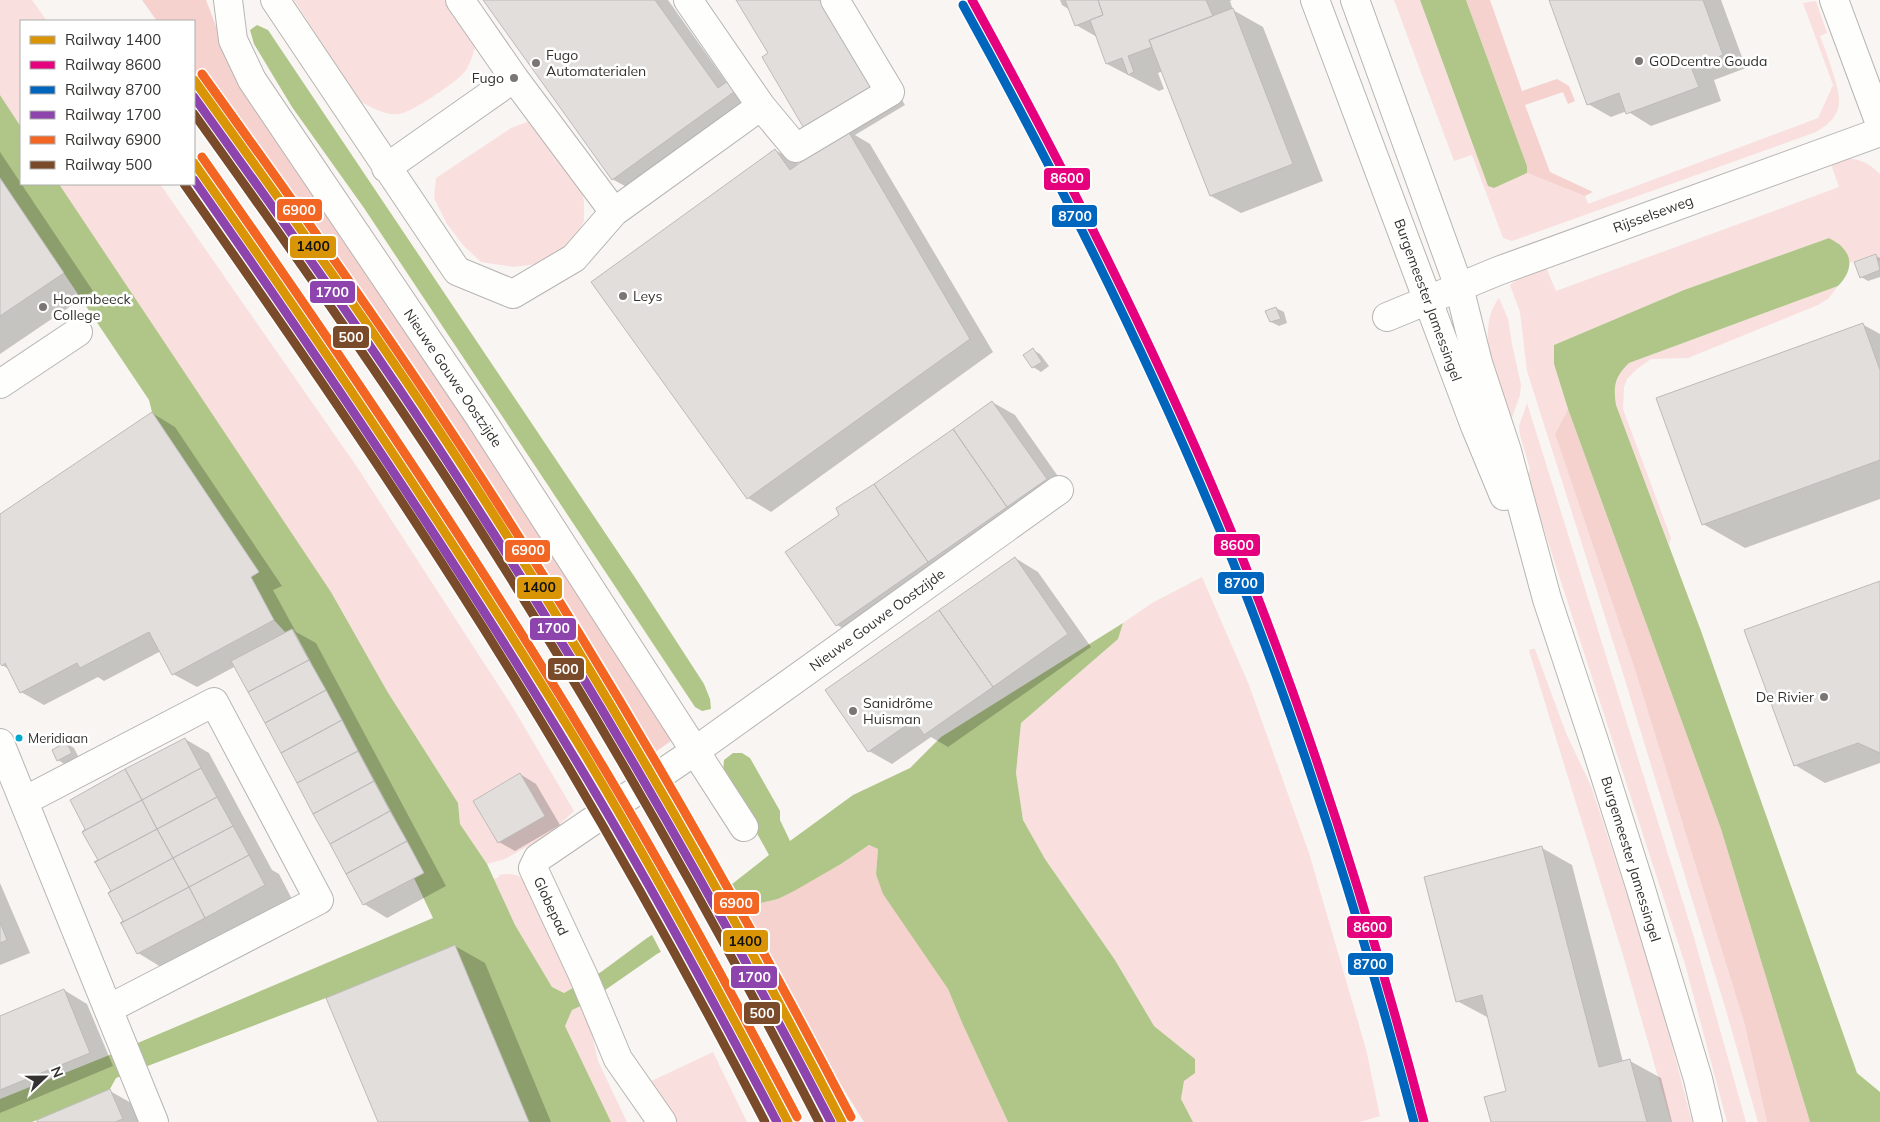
<svg xmlns="http://www.w3.org/2000/svg" width="1880" height="1122" font-family="Mulish,sans-serif">
<style>
.green{fill:#f9e0de}
.forest{fill:#f6d2cf}
.water{fill:#b0c688}
.pier{fill:#f8f5f2}
.shadow{fill:#0003}
.building{fill:#e1dedc;stroke:#bdbbb9}
.lines{fill:none;stroke-linecap:round;stroke-linejoin:round}
.minor-casing{stroke:#b7b5b2;stroke-width:30}
.major-casing{stroke:#b7b5b2;stroke-width:30}
.minor{stroke:#fefefd;stroke-width:28}
.major{stroke:#fefefd;stroke-width:28}
.rail-1-casing{stroke:#fff;stroke-width:12}
.rail-2-casing{stroke:#fff;stroke-width:12}
.rail-3-casing{stroke:#fff;stroke-width:12}
.rail-4-casing{stroke:#fff;stroke-width:12}
.rail-5-casing{stroke:#fff;stroke-width:12}
.rail-6-casing{stroke:#fff;stroke-width:12}
.rail-1{stroke:#da9507;stroke-width:9}
.rail-2{stroke:#e5007d;stroke-width:9}
.rail-3{stroke:#0065bd;stroke-width:9}
.rail-4{stroke:#8e44ad;stroke-width:9}
.rail-5{stroke:#f26522;stroke-width:9}
.rail-6{stroke:#7a4b2a;stroke-width:9}
.poi-dot{fill:#797674;stroke:#fff;stroke-width:2}
.bus-dot{fill:#00a9ce;stroke:#fff;stroke-width:2}
.labels{text-anchor:middle;stroke-width:5;stroke-linejoin:round;paint-order:stroke}
.bus-label{font-size:13px;fill:#343230;stroke:#fff;text-anchor:start}
.poi-label{font-size:14px;fill:#343230;stroke:#fff;text-anchor:start}
.street-label{font-size:14px;fill:#343230;stroke:#fff}
.line-badge{stroke:#fff;stroke-width:2}
.badge-label{font-size:14px;text-anchor:middle;font-weight:bold;fill:#fff}
.pale-badge-label{font-size:14px;text-anchor:middle;font-weight:bold;fill:#111}
</style>
<rect width="100%" height="100%" fill="#f8f5f2"/>
<path class="green" d="M0,0H32L47,21H21V127L0,95Z
M294,0H453L476,43C473,54 470,67 462,75C451,85 413,112 399,114C386,116 371,107 359,101Z
M1394,0H1420L1488,186L1494,188L1527,173L1585,196L1588,204L1818,118L1833,85L1803,3L1816,1L1827,33L1820,36C1825,48 1829,61 1833,73C1842,101 1844,116 1816,132L1512,241L1503,238L1472,155L1454,161Z
M527,122H541L581,184L584,202V221L572,244L546,263L513,267L481,262L463,245L447,224L434,198L436,178L511,128Z
M1842,159C1858,158 1868,162 1880,174V263L1876,254L1849,263L1843,248L1829,238L1684,290L1554,345V364L1568,409L1555,434L1635,670L1744,1022L1767,1122H1758L1725,1007L1621,667L1527,371L1520,312L1510,285L1523,275L1546,267L1556,291L1839,187L1831,164Z
M59,184H160L357,467L512,706L574,811L561,823L555,831L505,859L487,864L460,824L458,803L387,691L331,592Z
M1838,286L1828,299L1818,305L1688,358L1651,359L1637,369L1627,379L1624,387L1623,409L1671,538L1669,545L1616,405C1613,385 1615,378 1629,363Z
M1499,298L1508,319L1512,344L1521,385L1520,395L1509,426C1499,390 1473,331 1499,298Z
M1527,403L1693,934L1746,1122H1727L1685,964L1527,477L1530,469L1520,435L1519,426Z
M1202,577L1249,685L1309,853L1366,1049L1380,1116L1360,1122H1193L1181,1099L1184,1081L1195,1059L1154,1026L1115,960L1045,859L1023,820L1016,773L1021,723L1117,639L1123,623L1152,603Z
M1531,649H1535L1566,733L1591,786L1630,904L1669,1034L1692,1122H1671L1623,955L1529,651Z
M505,874C514,874 519,875 526,881L577,986L564,993L552,987L515,925L494,879L499,877V875Z
M585,1004L598,1061L627,1122H611L565,1026L572,1010Z
M713,1052L747,1122H670L645,1084Z"/>
<path class="forest" d="M142,0H206L226,52L467,405L666,726L671,741L651,755L481,487L372,326L194,74V21H157Z
M1466,0H1490L1522,91L1557,79L1569,86L1575,101L1568,104L1563,92L1525,105L1550,172L1593,192L1585,196L1527,173V166Z
M1568,409L1721,829L1810,1122H1767L1744,1022L1635,670L1555,434Z
M869,845L878,849L876,874L948,989L963,1025L1008,1122H864L807,1030L740,908L778,899L841,864Z"/>
<path class="water" d="M1420,0H1466L1527,166V173L1494,188L1488,186Z
M257,25L268,30L636,579L704,684L710,699L711,709L702,711L695,707L364,208L292,107L254,44L250,30Z
M0,95L21,127V184H59L331,592L387,691L458,803L460,824L487,864L515,925L552,987L564,993L601,972L647,938L727,888L769,855L723,772L724,760L733,753H742L750,758L780,811V820L790,841L853,795L910,768L941,737L1123,623L1118,639L1021,723L1016,773L1023,820L1045,859L1115,960L1154,1026L1195,1059V1073L1184,1081L1181,1099L1193,1122H1008L963,1025L948,989L883,894L876,874L878,849L869,845L841,864L794,891L778,899L740,908L657,954L585,1004L572,1010L565,1026L611,1122H529L455,945L326,998L116,1078L110,1089L32,1122H0V1099L107,1056L433,918L414,878L407,841L293,629L285,632L274,620L251,577L259,572L152,412L149,400L0,178Z
M1829,238C1833,241 1839,243 1842,247C1855,260 1849,275 1838,286L1629,363C1615,377 1613,385 1616,405L1701,631L1857,1073L1880,1092V1122H1810L1721,829L1568,409L1554,364V345L1684,290Z"/>
<path class="pier" d="M730,883L745,910L662,954L651,933Z"/>
<path class="shadow" d="M485,0H668L727,83L754,94L636,192L612,179Z
M738,0H842L905,105L855,135L870,144L993,352L771,512L748,498L775,150L799,164L830,143L770,53Z
M1060,0H1232L1230,1L1233,10L1263,27L1323,181L1241,213L1211,196L1163,71L1158,73L1164,89L1159,91L1107,64L1097,37L1076,25L1070,10L1062,5Z
M1550,0H1721L1746,68L1714,80L1721,101L1651,126L1627,111L1611,117L1588,104Z
M0,152L93,291L0,354Z
M1876,256L1880,258V277L1868,281L1861,277Z
M1276,308L1284,312L1287,323L1279,326L1271,322Z
M1862,324L1880,334V499L1745,548L1703,524Z
M1033,350L1040,354L1049,366L1041,372L1033,367L1025,355Z
M992,402L1015,415L1069,492L861,638L837,625L840,515L838,508L854,497H857Z
M152,413L175,427L282,586L273,590L296,632L316,643L446,886L387,918L364,904L236,666L197,687L173,674L161,651L104,681L98,677L44,705L21,692L9,669L2,665L0,660V515Z
M1015,558L1038,572L1091,647L948,747L931,737L892,764L869,751Z
M1880,582V763L1825,783L1795,765Z
M185,739L209,753L272,870L279,874L294,903L161,967L138,953L99,860Z
M66,743L74,748L79,758L66,765L58,760Z
M520,774L536,784L560,825L515,851L499,842Z
M1542,848L1572,865L1623,1062L1630,1061L1661,1078L1672,1122H1492L1508,1092L1489,1018L1457,1001Z
M0,883L30,953L0,965Z
M455,946L485,963L551,1122H379Z
M64,990L87,1004L113,1066L0,1113V1017Z
M110,1091L133,1104L141,1122H39Z"/>
<path class="building" d="M483,0H655L718,88L731,79L738,89L612,180Z
M736,0H823L875,88L805,130L762,57L768,53Z
M1065,0H1098L1103,15L1075,26Z
M1098,0H1206L1213,16L1149,40L1152,47L1128,56L1134,72L1128,75L1122,58L1106,64L1090,20L1103,15Z
M1549,0H1703L1723,55L1691,67L1699,87L1626,114L1619,93L1587,105Z
M1233,8L1293,164L1210,196L1149,40Z
M847,129L970,339L747,499L591,282L775,149L790,170Z
M0,178L64,273L0,316Z
M1876,254L1880,270L1860,278L1854,262Z
M1276,307L1281,319L1270,322L1265,311Z
M1863,323L1880,370V460L1702,525L1656,398Z
M1033,348L1042,362L1032,368L1023,355Z
M992,401L1047,479L1007,507L953,429Z
M152,412L259,572L251,577L274,620L172,675L149,632L80,668L77,663L20,693L5,663L2,666L0,663V514Z
M953,429L1007,507L928,562L874,484Z
M874,484L928,562L836,626L785,552L839,515L836,508Z
M1015,557L1068,634L993,687L939,610Z
M1880,581V753L1858,743L1794,766L1744,630Z
M939,610L993,687L924,735L914,720L868,752L825,690Z
M292,629L309,660L248,692L231,661Z
M309,660L326,690L265,723L248,692Z
M326,690L342,720L281,753L265,723Z
M342,720L358,751L297,783L281,753Z
M185,738L201,768L142,800L125,769Z
M66,742L72,753L57,761L52,750Z
M358,751L374,781L313,814L297,783Z
M201,768L217,797L157,829L142,800Z
M125,769L142,800L82,832L85,829L70,800Z
M520,773L545,816L498,843L473,801Z
M374,781L390,811L330,844L313,814Z
M217,797L233,826L173,858L157,829Z
M142,800L157,829L95,862H94L98,860L82,832Z
M390,811L407,841L346,874L330,844Z
M233,826L249,855L189,887L173,858Z
M157,829L173,858L108,893L111,891L95,862Z
M407,841L424,873L363,905L346,874Z
M1542,846L1599,1067L1630,1059L1647,1122H1491L1484,1097L1506,1091L1482,995L1456,1002L1424,877Z
M249,855L265,885L205,918L189,887Z
M173,858L189,887L121,923H120L123,921L108,893Z
M189,887L205,918L137,954L121,923Z
M0,922L7,940L0,943Z
M455,945L529,1122H378L326,998Z
M64,989L90,1053L0,1090V1016Z
M110,1089L123,1119L115,1122H37V1120Z"/>
<g class="lines">
<defs>
<path id="minor" d="M228,0L233,40L252,80L479,416L744,827
M275,0L457,271L513,294L574,258L614,212L761,106L688,0
M460,0L514,78L614,212
M1834,0L1880,124
M761,106L796,148L890,92L835,0
M386,168L514,78
M1387,317L1498,271L1880,132
M0,384L78,332
M0,743L154,1122
M24,801L214,702L319,900L108,1009
M662,1122L618,1059L583,975L533,868L538,858L695,751L1059,490"/>
<path id="major" d="M1315,0L1475,426L1504,496
M1355,0L1459,287L1478,363L1507,451L1547,599L1595,744L1640,886L1698,1079L1708,1122"/>
</defs>
<use href="#minor" class="minor-casing"/>
<use href="#major" class="major-casing"/>
<use href="#minor" class="minor"/>
<use href="#major" class="major"/>
<defs>
<path id="rail-1" d="M194,80C296,222 398,364 492,512C618,710 734,914 842,1122
M194,163C329,355 460,549 582,750C655,871 722,996 788,1122"/>
<path id="rail-2" d="M972,0C1072,182 1165,367 1243,560C1316,743 1374,931 1424,1122"/>
<path id="rail-3" d="M963,5C1063,186 1155,370 1233,562C1306,744 1364,932 1414,1122"/>
<path id="rail-4" d="M194,97C293,235 392,373 483,517C609,713 723,915 831,1122
M194,180C326,368 455,559 574,757C646,876 712,999 777,1122"/>
<path id="rail-5" d="M202,74C304,216 406,359 500,507C627,705 743,909 851,1117
M202,157C337,349 469,544 590,745C664,867 731,992 797,1117"/>
<path id="rail-6" d="M194,114C290,248 386,383 475,522C599,716 713,917 819,1122
M184,184C317,373 448,564 566,763C636,881 702,1001 765,1122"/>
</defs>
<use href="#rail-1" class="rail-1-casing"/>
<use href="#rail-2" class="rail-2-casing"/>
<use href="#rail-3" class="rail-3-casing"/>
<use href="#rail-4" class="rail-4-casing"/>
<use href="#rail-5" class="rail-5-casing"/>
<use href="#rail-6" class="rail-6-casing"/>
<use href="#rail-1" class="rail-1"/>
<use href="#rail-2" class="rail-2"/>
<use href="#rail-3" class="rail-3"/>
<use href="#rail-4" class="rail-4"/>
<use href="#rail-5" class="rail-5"/>
<use href="#rail-6" class="rail-6"/>
</g>
<g class="poi-dot">
<circle cx="1639" cy="61" r="5"/>
<circle cx="536" cy="63" r="5"/>
<circle cx="514" cy="78" r="5"/>
<circle cx="623" cy="296" r="5"/>
<circle cx="43" cy="307" r="5"/>
<circle cx="1824" cy="697" r="5"/>
<circle cx="853" cy="711" r="5"/>
</g>
<circle class="bus-dot" cx="19" cy="738" r="4.5"/>
<g class="labels">
<g class="bus-label">
<text x="28" y="743">Meridiaan</text>
</g>
<g class="poi-label">
<text x="546" y="60">Fugo<tspan x="546" dy="16">Automaterialen</tspan></text>
<text x="1649" y="66">GODcentre Gouda</text>
<text x="504" y="83" text-anchor="end">Fugo</text>
<text x="633" y="301">Leys</text>
<text x="53" y="304">Hoornbeeck<tspan x="53" dy="16">College</tspan></text>
<text x="1814" y="702" text-anchor="end">De Rivier</text>
<text x="863" y="708">Sanidrõme<tspan x="863" dy="16">Huisman</tspan></text>
</g>
<g class="street-label">
<text transform="translate(1653 214) rotate(-20)" y="5">Rijsselseweg</text>
<text transform="translate(1428 300) rotate(70)" y="5">Burgemeester Jamessingel</text>
<text transform="translate(453 378) rotate(56)" y="5">Nieuwe Gouwe Oostzijde</text>
<text transform="translate(877 620) rotate(-36)" y="5">Nieuwe Gouwe Oostzijde</text>
<text transform="translate(1631 859) rotate(73)" y="5">Burgemeester Jamessingel</text>
<text transform="translate(551 906) rotate(65)" y="5">Globepad</text>
</g>
</g>
<g class="line-badge">
<rect x="1043" y="167" width="48" height="24" rx="5" fill="#e5007d"/>
<rect x="276" y="198" width="47" height="24" rx="5" fill="#f26522"/>
<rect x="1051" y="204" width="47" height="24" rx="5" fill="#0065bd"/>
<rect x="289" y="235" width="48" height="24" rx="5" fill="#da9507"/>
<rect x="309" y="280" width="47" height="24" rx="5" fill="#8e44ad"/>
<rect x="332" y="325" width="38" height="24" rx="5" fill="#7a4b2a"/>
<rect x="1213" y="533" width="48" height="24" rx="5" fill="#e5007d"/>
<rect x="504" y="539" width="47" height="24" rx="5" fill="#f26522"/>
<rect x="1217" y="571" width="48" height="24" rx="5" fill="#0065bd"/>
<rect x="516" y="576" width="47" height="24" rx="5" fill="#da9507"/>
<rect x="529" y="617" width="48" height="24" rx="5" fill="#8e44ad"/>
<rect x="547" y="657" width="38" height="24" rx="5" fill="#7a4b2a"/>
<rect x="713" y="891" width="47" height="24" rx="5" fill="#f26522"/>
<rect x="1346" y="915" width="47" height="24" rx="5" fill="#e5007d"/>
<rect x="722" y="929" width="47" height="24" rx="5" fill="#da9507"/>
<rect x="1347" y="952" width="47" height="24" rx="5" fill="#0065bd"/>
<rect x="730" y="965" width="48" height="24" rx="5" fill="#8e44ad"/>
<rect x="743" y="1001" width="38" height="24" rx="5" fill="#7a4b2a"/>
</g>
<g class="badge-label">
<text x="1067" y="183">8600</text>
<text x="299" y="215">6900</text>
<text x="1075" y="221">8700</text>
<text x="332" y="297">1700</text>
<text x="351" y="342">500</text>
<text x="1237" y="550">8600</text>
<text x="528" y="555">6900</text>
<text x="1241" y="588">8700</text>
<text x="553" y="633">1700</text>
<text x="566" y="674">500</text>
<text x="736" y="908">6900</text>
<text x="1370" y="932">8600</text>
<text x="1370" y="969">8700</text>
<text x="754" y="982">1700</text>
<text x="762" y="1018">500</text>
</g>
<g class="pale-badge-label">
<text x="313" y="251">1400</text>
<text x="539" y="592">1400</text>
<text x="745" y="946">1400</text>
</g>
<rect x="20" y="20" width="175" height="165" fill="#ffffff" stroke="#aeadac"/>
<rect x="30" y="36" width="25" height="8" fill="#da9507" stroke="#aeadac"/>
<text x="65" y="45" font-size="15" fill="#343230">Railway 1400</text>
<rect x="30" y="61" width="25" height="8" fill="#e5007d" stroke="#aeadac"/>
<text x="65" y="70" font-size="15" fill="#343230">Railway 8600</text>
<rect x="30" y="86" width="25" height="8" fill="#0065bd" stroke="#aeadac"/>
<text x="65" y="95" font-size="15" fill="#343230">Railway 8700</text>
<rect x="30" y="111" width="25" height="8" fill="#8e44ad" stroke="#aeadac"/>
<text x="65" y="120" font-size="15" fill="#343230">Railway 1700</text>
<rect x="30" y="136" width="25" height="8" fill="#f26522" stroke="#aeadac"/>
<text x="65" y="145" font-size="15" fill="#343230">Railway 6900</text>
<rect x="30" y="161" width="25" height="8" fill="#7a4b2a" stroke="#aeadac"/>
<text x="65" y="170" font-size="15" fill="#343230">Railway 500</text>
<g transform="translate(45 1077) rotate(68)" stroke="#ffffff" stroke-width="4" paint-order="stroke">
<path d="M0-4L9 19L0 12L-9 19Z" fill="#343230"/>
<text y="-8" font-size="14" font-weight="bold" text-anchor="middle" fill="#343230">N</text>
</g>
</svg>
